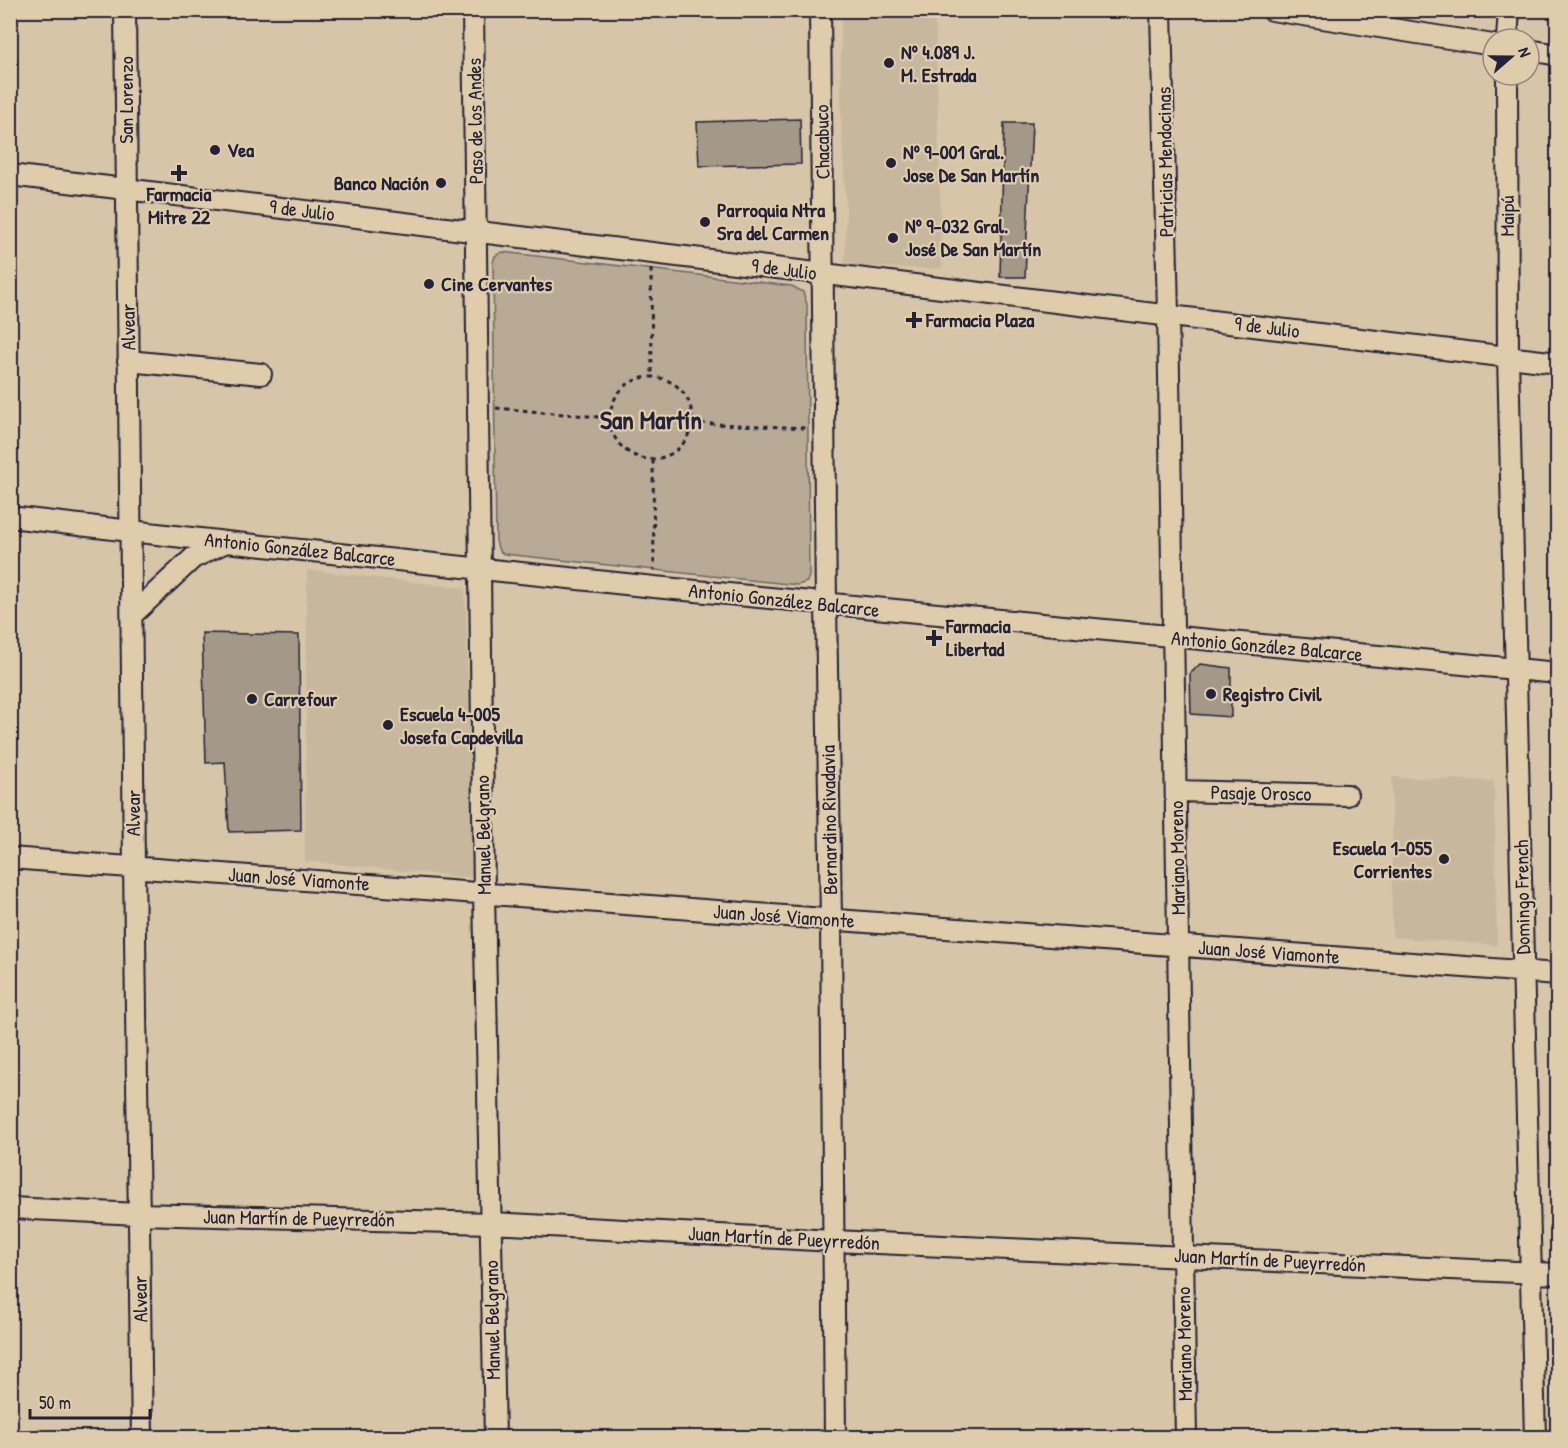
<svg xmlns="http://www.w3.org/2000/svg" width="1568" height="1448" font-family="'Patrick Hand',sans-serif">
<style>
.built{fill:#c7b89d}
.green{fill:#b8aa94;stroke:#6d6668;stroke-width:1.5}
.building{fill:#a49888;stroke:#22223b;stroke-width:1.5}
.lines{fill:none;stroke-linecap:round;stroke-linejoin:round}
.minor-casing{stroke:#22223b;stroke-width:24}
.path{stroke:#22223b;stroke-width:3;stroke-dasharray:4.5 4.5;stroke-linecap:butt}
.minor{stroke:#deccaa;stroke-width:20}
.poi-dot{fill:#22223b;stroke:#deccaa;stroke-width:2}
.labels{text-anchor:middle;stroke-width:4.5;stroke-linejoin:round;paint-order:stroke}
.poi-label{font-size:20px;font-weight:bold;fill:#22223b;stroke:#deccaa;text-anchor:start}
.street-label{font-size:20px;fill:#22223b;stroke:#deccaa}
.district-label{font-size:26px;font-weight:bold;fill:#22223b;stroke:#deccaa}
</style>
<rect width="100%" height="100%" fill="#d6c5a6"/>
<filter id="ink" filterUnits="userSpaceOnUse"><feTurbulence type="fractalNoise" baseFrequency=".0167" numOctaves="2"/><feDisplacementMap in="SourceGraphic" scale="12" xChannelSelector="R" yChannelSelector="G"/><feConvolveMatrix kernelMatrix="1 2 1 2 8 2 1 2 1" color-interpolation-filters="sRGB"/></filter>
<g filter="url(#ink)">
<path class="built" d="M841,11H935L942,269L845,266L846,211L841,116Z
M307,570L465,588L474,878L305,861Z
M1392,777L1494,781L1497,945L1392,937Z"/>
<path class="green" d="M502,252L792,286L803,292L807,304L809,576L807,582L798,585L504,554L499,551L496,541L493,263L495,256Z"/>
<path class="building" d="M800,119L801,164L699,166L697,122Z
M1004,123H1032L1025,277H1000Z
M202,633L299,635L301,830L229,832L225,762L206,763Z
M1200,664L1231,668V717L1191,714L1190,674Z"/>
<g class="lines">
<defs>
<path id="minor" d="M125,10L134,866L142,1438
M473,10L484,893L495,1438
M820,10L826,604L831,919L835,1438
M1161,10L1168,314L1186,1438
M1272,10L1493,45
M1507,39L1509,10
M1529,50L1558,55
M1507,75L1508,357L1535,1438
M10,175L1558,363
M128,361L261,374
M10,517L226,542L654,587L1558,673
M132,615L193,558L226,542
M1176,791L1347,795
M10,858L1558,974
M10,1208L139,1214L491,1223L834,1241L1558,1274"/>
</defs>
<use href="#minor" class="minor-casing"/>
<path class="path" d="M651,269L652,377
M610 418a41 41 0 1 1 82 0a41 41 0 1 1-82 0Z
M496,408L610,418
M692,423L807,428
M653,460L654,570"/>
<use href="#minor" class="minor"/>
</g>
</g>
<g class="poi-dot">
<circle cx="889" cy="63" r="6"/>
<circle cx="215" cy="150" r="6"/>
<circle cx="891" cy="163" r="6"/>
<path d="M176 164h6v6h6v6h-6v6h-6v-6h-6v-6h6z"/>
<circle cx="441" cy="183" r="6"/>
<circle cx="705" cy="222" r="6"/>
<circle cx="893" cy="238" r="6"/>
<circle cx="429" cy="284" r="6"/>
<path d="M911 311h6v6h6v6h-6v6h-6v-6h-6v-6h6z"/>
<path d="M931 629h6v6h6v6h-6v6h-6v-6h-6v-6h6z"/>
<circle cx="1211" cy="694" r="6"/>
<circle cx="252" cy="699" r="6"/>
<circle cx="388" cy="725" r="6"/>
<circle cx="1444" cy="859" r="6"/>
</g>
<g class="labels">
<g class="poi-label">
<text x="901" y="59">Nº 4.089 J.<tspan x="901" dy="23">M. Estrada</tspan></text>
<text x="227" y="157">Vea</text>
<text x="903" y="159">Nº 9-001 Gral.<tspan x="903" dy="23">Jose De San Martín</tspan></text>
<text x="429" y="190" text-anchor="end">Banco Nación</text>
<text x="179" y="201" text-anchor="middle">Farmacia<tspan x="179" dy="23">Mitre 22</tspan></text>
<text x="717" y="217">Parroquia Ntra<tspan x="717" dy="23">Sra del Carmen</tspan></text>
<text x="905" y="233">Nº 9-032 Gral.<tspan x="905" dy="23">José De San Martín</tspan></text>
<text x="441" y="291">Cine Cervantes</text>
<text x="926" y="327">Farmacia Plaza</text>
<text x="946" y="633">Farmacia<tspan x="946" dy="23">Libertad</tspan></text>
<text x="1223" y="701">Registro Civil</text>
<text x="264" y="706">Carrefour</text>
<text x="400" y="721">Escuela 4-005<tspan x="400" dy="23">Josefa Capdevilla</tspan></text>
<text x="1432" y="855" text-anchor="end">Escuela 1-055<tspan x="1432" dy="23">Corrientes</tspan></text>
</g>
<g class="street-label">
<text transform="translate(126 100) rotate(-90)" y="7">San Lorenzo</text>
<text transform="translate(475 121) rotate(-91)" y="7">Paso de los Andes</text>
<text transform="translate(822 142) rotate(-91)" y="7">Chacabuco</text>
<text transform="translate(1165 162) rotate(-91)" y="7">Patricias Mendocinas</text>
<text transform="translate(302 210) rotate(7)" y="7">9 de Julio</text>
<text transform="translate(1507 216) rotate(-90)" y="7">Maipú</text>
<text transform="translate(784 269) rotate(7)" y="7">9 de Julio</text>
<text transform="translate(128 327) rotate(-91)" y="7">Alvear</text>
<text transform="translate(1267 327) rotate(7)" y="7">9 de Julio</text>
<text transform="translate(300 549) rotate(6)" y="7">Antonio González Balcarce</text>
<text transform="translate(784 600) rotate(6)" y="7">Antonio González Balcarce</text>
<text transform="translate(1267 646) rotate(5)" y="7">Antonio González Balcarce</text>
<text transform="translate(1261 793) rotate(1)" y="7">Pasaje Orosco</text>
<text transform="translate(133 813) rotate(-90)" y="7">Alvear</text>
<text transform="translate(829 820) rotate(-91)" y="7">Bernardino Rivadavia</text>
<text transform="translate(483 835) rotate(-91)" y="7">Manuel Belgrano</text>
<text transform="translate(1177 858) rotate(-91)" y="7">Mariano Moreno</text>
<text transform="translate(299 879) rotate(4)" y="7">Juan José Viamonte</text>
<text transform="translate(1522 897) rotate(-91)" y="7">Domingo French</text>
<text transform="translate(784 916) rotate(4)" y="7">Juan José Viamonte</text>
<text transform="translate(1269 952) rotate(4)" y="7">Juan José Viamonte</text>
<text transform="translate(299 1218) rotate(1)" y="7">Juan Martín de Pueyrredón</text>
<text transform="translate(784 1238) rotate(3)" y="7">Juan Martín de Pueyrredón</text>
<text transform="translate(1270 1260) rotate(3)" y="7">Juan Martín de Pueyrredón</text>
<text transform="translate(140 1299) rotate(-91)" y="7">Alvear</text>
<text transform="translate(492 1320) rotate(-91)" y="7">Manuel Belgrano</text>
<text transform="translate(1184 1344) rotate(-91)" y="7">Mariano Moreno</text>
</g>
<g class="district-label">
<text x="651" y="429">San Martín</text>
</g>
</g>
<rect width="1568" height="1448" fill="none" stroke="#deccaa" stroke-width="36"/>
<rect x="18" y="18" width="1532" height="1412" fill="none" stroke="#22223b" stroke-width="2" filter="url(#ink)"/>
<g transform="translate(1511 57) rotate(70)"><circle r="28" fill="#deccaa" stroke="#93887e" stroke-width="1.5"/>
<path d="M0-4.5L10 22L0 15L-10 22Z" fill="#22223b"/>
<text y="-9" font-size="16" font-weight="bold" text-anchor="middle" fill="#22223b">N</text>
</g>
<path d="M30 1409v9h120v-9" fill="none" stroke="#22223b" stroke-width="3"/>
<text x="39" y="1409" font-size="18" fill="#22223b" stroke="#deccaa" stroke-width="4.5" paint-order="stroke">50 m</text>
</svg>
